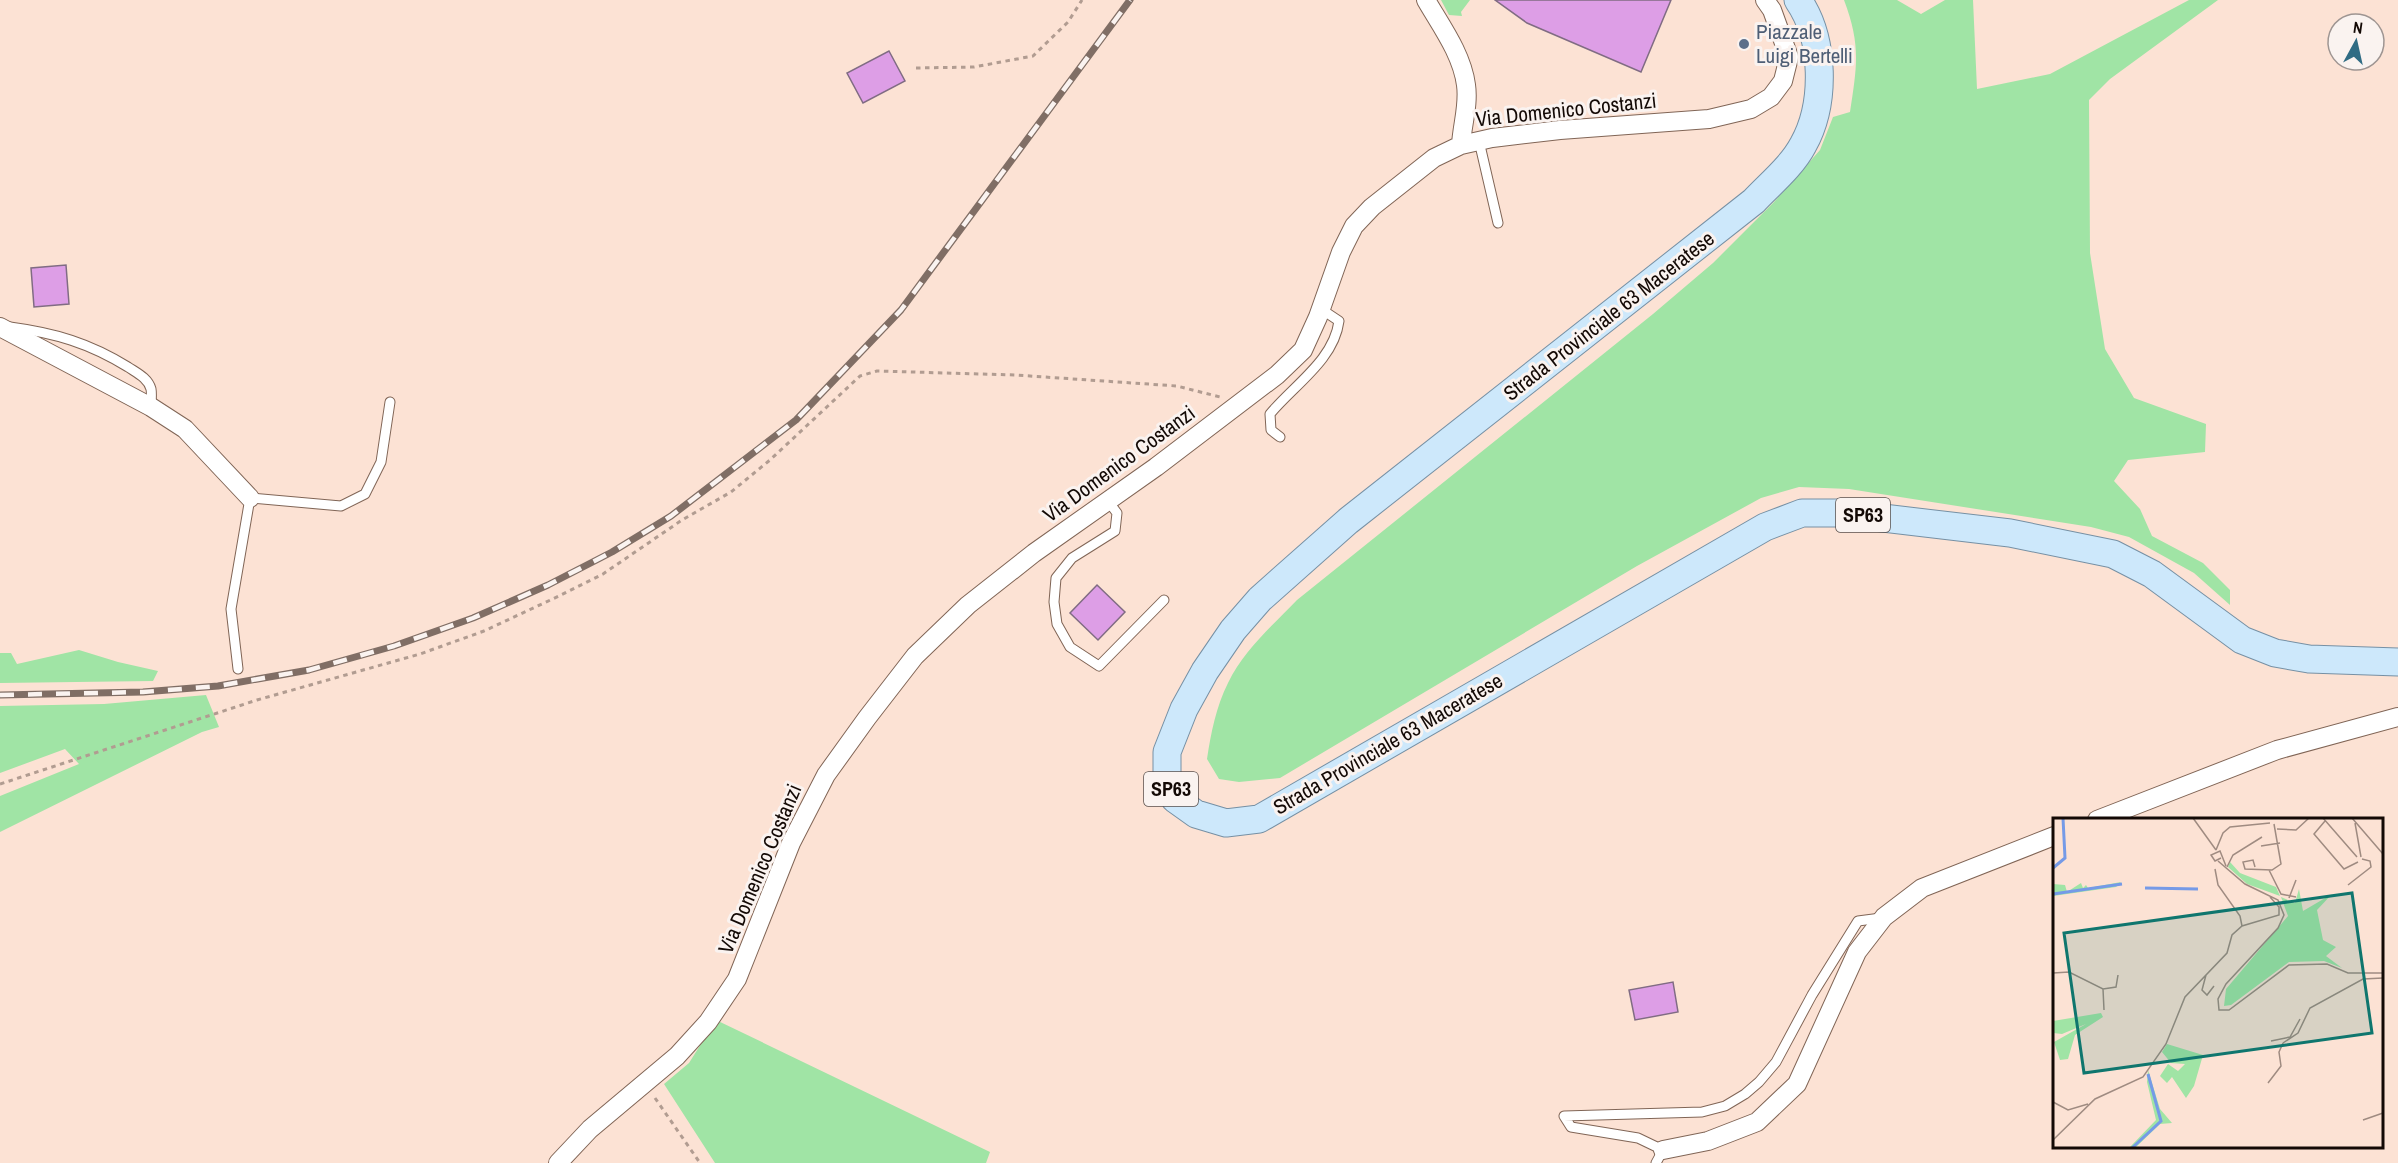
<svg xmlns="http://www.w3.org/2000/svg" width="2398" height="1163" font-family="'Archivo Narrow',sans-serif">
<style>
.green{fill:#a0e4a5}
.building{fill:#dd9ee6;stroke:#806c83;stroke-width:1.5}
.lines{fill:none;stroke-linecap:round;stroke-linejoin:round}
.service-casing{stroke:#806556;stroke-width:11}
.minor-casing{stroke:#806556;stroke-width:20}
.primary-casing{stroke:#7690a4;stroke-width:29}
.path{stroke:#b19c91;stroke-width:3;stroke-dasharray:4.5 4.5;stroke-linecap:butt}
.service{stroke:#fff;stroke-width:9}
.minor{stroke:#fff;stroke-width:18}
.primary{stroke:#cde8fb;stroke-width:27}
.rail-casing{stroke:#806e65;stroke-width:7}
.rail{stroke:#faf3f0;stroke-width:4.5;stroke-dasharray:14;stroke-linecap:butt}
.service-dot{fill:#5c6f8a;stroke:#faf3f0;stroke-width:2}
.labels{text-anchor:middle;stroke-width:6;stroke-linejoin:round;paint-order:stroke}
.shield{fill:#faf3f0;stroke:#584f4c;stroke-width:1.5}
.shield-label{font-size:20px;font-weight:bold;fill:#130905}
.service-label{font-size:21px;fill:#4e5e75;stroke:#faf3f0;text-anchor:start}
.street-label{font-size:21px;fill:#130905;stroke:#faf3f0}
.inset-river{fill:none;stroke:#759ae7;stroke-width:3}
.inset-road{fill:none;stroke:#9f8b81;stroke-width:1.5}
.view{fill:#0f766e;fill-opacity:0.15;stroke:#0f766e;stroke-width:3}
.inset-edge{fill:none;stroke:#130905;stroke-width:3}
</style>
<rect width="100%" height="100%" fill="#fce2d4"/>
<path class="green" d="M1441,0H1470L1461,12L1462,16L1449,15Z
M1844,0H1897L1921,14L1945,0H1973L1977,89L2050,74L2189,0H2218L2110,79L2089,100L2090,253L2105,349L2134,398L2206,424L2205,452L2128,460L2114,481L2140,509L2152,536L2203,563L2230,590V605L2194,573L2129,537L2091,527L1849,489L1799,487L1761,498L1637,566L1280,778L1239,782L1219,779L1207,759C1211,733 1216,707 1228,683C1244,650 1273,625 1297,600L1653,314L1713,263L1774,202L1820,150L1833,117L1850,112C1857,66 1861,45 1844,0Z
M79,650L118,662L158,671L153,681L0,683V653H11L17,664Z
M206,695L219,727L202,732L0,832V796L79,764L65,749L0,773V706L104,704Z
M716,1020L990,1152L986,1163H715L664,1084L689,1063Z"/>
<path class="building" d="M1495,0H1671L1641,72L1527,23Z
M889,51L905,81L863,103L847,73Z
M66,265L69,304L34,307L31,268Z
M1097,585L1125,612L1098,640L1070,613Z
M1673,982L1678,1012L1635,1020L1629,990Z"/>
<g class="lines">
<defs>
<path id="service" d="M1479,141L1498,223
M10,327C55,333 89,343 128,367C137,373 148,378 151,389C152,394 151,402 151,407
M1280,437L1271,430L1270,414C1294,385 1334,360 1339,321L1321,309
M1108,501L1117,513L1115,531L1072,558L1056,578L1054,602L1057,624L1070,647L1099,666L1164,600
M238,669L231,609L250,498L341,506L365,494L381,462L390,402
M1564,1116L1702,1112L1725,1106L1745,1094L1759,1082L1776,1062L1812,995L1858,921L1881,918
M1564,1116L1571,1127L1638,1138L1663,1150L1656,1163"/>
<path id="minor" d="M1426,0C1441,26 1462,54 1466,85C1469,105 1462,125 1461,145
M0,327L151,407L185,429L250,498
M2097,820L2277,750L2398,717
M1663,1150L1708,1141L1757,1122L1797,1084L1857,952L1884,917L1922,888L2054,836
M558,1163L590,1129L677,1056L708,1022L737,979L791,843L826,775L867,718L915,656L968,605L1034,553L1156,467L1277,375L1303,350L1318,317L1341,252L1354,226L1372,207L1434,158L1461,145L1492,138L1560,130L1709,119L1751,109L1771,97L1783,81L1789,57L1772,10L1765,0"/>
<path id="primary" d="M1798,0C1825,39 1826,104 1803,145C1792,166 1770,184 1754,201L1348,521L1260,599L1233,630L1205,671L1184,709L1167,752V780L1175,799L1196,814L1226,823L1259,819L1765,527L1802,513H1841L2010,533L2113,554L2152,574L2242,640L2275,653L2309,659L2398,662"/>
</defs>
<use href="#service" class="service-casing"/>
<use href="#minor" class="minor-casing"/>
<use href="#primary" class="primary-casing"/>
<path class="path" d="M916,68L974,67L1033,56L1068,22L1082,0
M0,784L257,700L420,654L484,631L559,596L603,574L682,520L731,492L770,460L860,376L877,371L1015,375L1177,386L1220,397
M655,1098L700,1163"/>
<use href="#service" class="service"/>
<use href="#minor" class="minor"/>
<use href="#primary" class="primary"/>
<defs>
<path id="rail" d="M0,695L143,692L218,686L309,670L394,646L473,618L548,585L612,552L671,516L796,420L901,310L1130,0"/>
</defs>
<use href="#rail" class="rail-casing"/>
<use href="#rail" class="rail"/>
</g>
<circle class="service-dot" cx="1744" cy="44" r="6"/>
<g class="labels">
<g class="shield">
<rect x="1836" y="498" width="54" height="34" rx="4.5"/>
<rect x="1144" y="772" width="54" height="34" rx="4.5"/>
</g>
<g class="shield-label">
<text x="1863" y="522">SP63</text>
<text x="1171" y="796">SP63</text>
</g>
<g class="service-label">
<text x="1756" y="39">Piazzale<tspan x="1756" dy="24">Luigi Bertelli</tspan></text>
</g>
<g class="street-label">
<text transform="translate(1566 110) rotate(-6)" y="7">Via Domenico Costanzi</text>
<text transform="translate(1609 316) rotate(-38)" y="7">Strada Provinciale 63 Maceratese</text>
<text transform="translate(1119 464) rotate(-36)" y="7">Via Domenico Costanzi</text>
<text transform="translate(1388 744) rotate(-30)" y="7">Strada Provinciale 63 Maceratese</text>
<text transform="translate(760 869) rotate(-67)" y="7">Via Domenico Costanzi</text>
</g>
</g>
<g transform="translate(2053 818)">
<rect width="330" height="330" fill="#fce2d4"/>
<path d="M177,44L187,55L223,69L227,78L194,66L175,49ZM68,64L63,69L0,78V66L12,67L14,74L28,65L30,70L33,67L35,70ZM246,71L250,93L279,76L264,92L270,122L283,129L273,138L289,150L271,143L236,144L178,187L171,188L173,171L235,98L228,79L242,85ZM48,195L50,199L22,217L15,241L7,242L1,224L33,206L9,216L0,215V203ZM114,226L150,237L141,268L133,280L119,259L114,265L107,258L115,246L125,253L132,246L118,245L109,234ZM95,252L107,291L119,305L107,306L82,330H76L103,302L94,264Z" fill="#a0e4a5"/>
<path class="inset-river" d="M0,50L12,40L10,0M92,70L145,71M0,76L69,66M79,330L108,303L95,256"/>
<path class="inset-road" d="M140,0L163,32M270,0L304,39M299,0L330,36M272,3L261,16L291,51L305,44M302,5L308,39M224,11L243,12L256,0M208,28L227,25M163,32L170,15L177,9L217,5M168,40L162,43L158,37L167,33L173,48M165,43L192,66L225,82L231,97L225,110L173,166L165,181L166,192H176L236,147L274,146L295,155H330M174,49L180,37L209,19M202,49L200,42L190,44L192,51L219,52L228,46L221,6M162,51L165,67L187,98L189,108M216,52L228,76L243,79M295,67L318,49L317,43L309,41M236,80L243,62M0,155L16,154L50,171L63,169L65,157M153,157L149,172L154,177L161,168M50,171L51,192M218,223L237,219L247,201M230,225L245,215L257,190L310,161L330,160M215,265L228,248L226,234L230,225M0,284L15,292L35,286M310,302L330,295M0,322L42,281L90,259L113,226L132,179L174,135L179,117L189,108L226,97V89L217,79"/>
<path class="view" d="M299,75L319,215L31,255L11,115Z"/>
<rect width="330" height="330" class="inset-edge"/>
</g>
<g transform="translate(2356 42) rotate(8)"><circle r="28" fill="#faf3f0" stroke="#9e9592" stroke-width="1.5"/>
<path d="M0-4.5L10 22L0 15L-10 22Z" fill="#306c84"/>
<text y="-9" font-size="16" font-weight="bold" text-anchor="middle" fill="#130905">N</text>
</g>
</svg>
